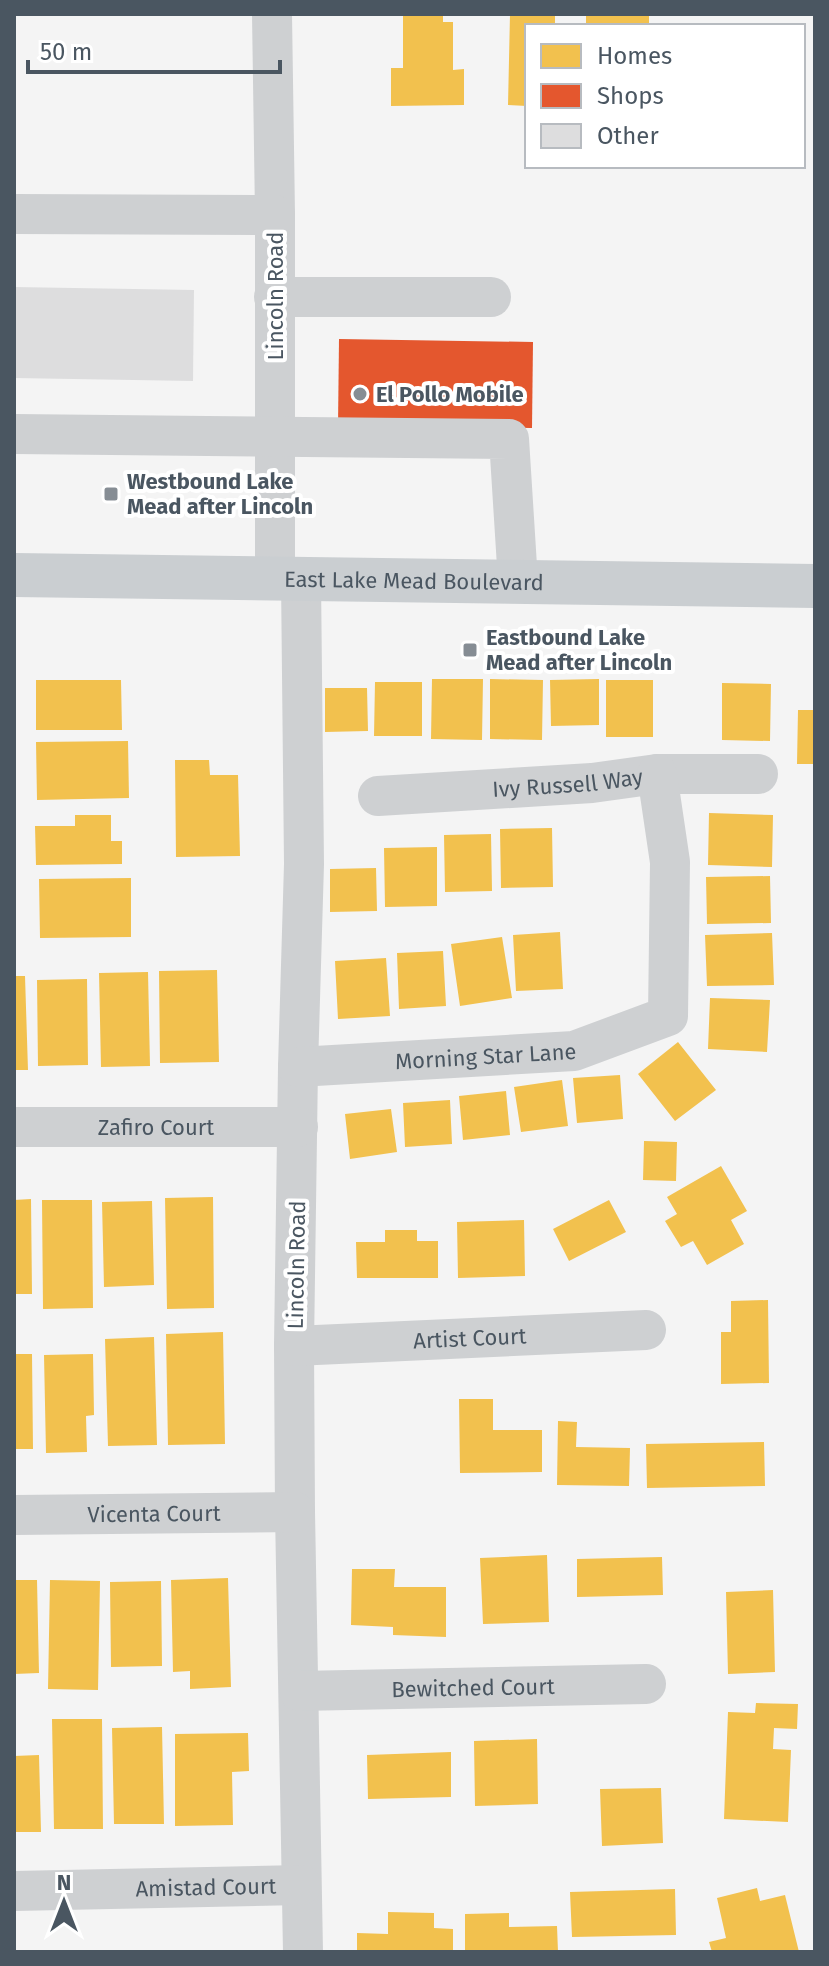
<svg xmlns="http://www.w3.org/2000/svg" width="829" height="1966" font-family="'Fira Sans',sans-serif">
<style>
.homes{fill:#f2c14e}
.shops{fill:#e4572e}
.building{fill:#ddddde}
.lines{fill:none;stroke-linecap:round;stroke-linejoin:round}
.minor{stroke:#ced0d2;stroke-width:40}
.major{stroke:#caced1;stroke-width:44}
.poi-dot{fill:#868d94;stroke:#fff;stroke-width:3}
.labels{text-anchor:middle;stroke-width:8;stroke-linejoin:round;paint-order:stroke}
.street-label{font-size:22px;fill:#4a5661;stroke:#fff}
.poi-label{font-size:22px;font-weight:bold;fill:#4a5661;stroke:#fff;text-anchor:start}
</style>
<rect width="100%" height="100%" fill="#f4f4f4"/>
<path class="homes" d="M403,14H443V22H453V70L464,69V105L391,106V68H403Z
M510,14H555V26H527V106L508,105Z
M586,14H649V26H586Z
M432,679H483L482,740L431,739Z
M490,679L543,680L542,740L490,739Z
M599,679V725L551,726L550,680Z
M36,680H121L122,730H36Z
M606,680H653V737H606Z
M375,682H422V736H374Z
M722,683L771,684L770,741L722,740Z
M325,688H367L368,731L325,732Z
M798,710H815V764H797Z
M128,741L129,798L37,800L36,742Z
M175,760H209L210,775H238L240,856L176,857Z
M709,813L773,815L772,867L708,865Z
M75,815H111V841H122V864L36,865L35,826H75Z
M552,828L553,887L501,888L500,829Z
M491,834L492,891L445,892L444,835Z
M437,847V906L385,907L384,848Z
M376,868L377,911L330,912V869Z
M770,876L771,923L707,924L706,877Z
M131,878V937L40,938L39,879Z
M560,932L563,989L516,991L513,935Z
M772,933L774,985L707,986L705,935Z
M502,937L512,998L460,1006L451,944Z
M443,951L446,1006L399,1009L397,953Z
M386,958L390,1016L338,1019L335,961Z
M217,970L219,1062L160,1063L159,971Z
M148,972L150,1066L101,1067L99,973Z
M14,976H25L28,1070H14Z
M87,979L88,1065L38,1066L37,980Z
M710,998L770,1000L767,1052L708,1049Z
M678,1042L716,1090L675,1121L638,1074Z
M620,1075L623,1119L577,1123L573,1078Z
M562,1080L568,1126L521,1132L514,1087Z
M506,1091L510,1135L463,1140L459,1096Z
M450,1100L452,1144L405,1147L403,1103Z
M391,1109L397,1152L350,1159L345,1114Z
M644,1141L677,1142L676,1181L643,1180Z
M721,1166L747,1211L731,1220L744,1244L707,1265L693,1241L681,1247L665,1221L677,1214L667,1197Z
M213,1197L214,1308L167,1309L165,1198Z
M31,1199L32,1294H14V1200Z
M42,1200H92L93,1308L43,1309Z
M609,1200L626,1232L569,1261L553,1229Z
M152,1201L154,1285L104,1287L102,1202Z
M524,1220L525,1276L458,1278L457,1222Z
M385,1230H417V1241H438V1278H357L356,1242H385Z
M768,1300L769,1383L721,1384V1332H731V1301Z
M223,1332L225,1444L168,1445L166,1334Z
M154,1337L157,1445L108,1446L105,1339Z
M14,1354H32L33,1449H14Z
M93,1354L94,1415L86,1416L87,1452L46,1453L44,1355Z
M459,1399H493V1430H542V1472L460,1473Z
M558,1421L577,1422L576,1447L630,1448L629,1486L557,1485Z
M764,1442L765,1486L647,1488L646,1444Z
M547,1555L549,1622L483,1624L480,1558Z
M662,1557L663,1595L577,1597V1559Z
M352,1569H395L394,1587H446V1637L393,1635V1627L351,1625Z
M228,1578L231,1687L190,1689V1671L173,1672L171,1580Z
M14,1580H37L39,1673L14,1674Z
M50,1580L100,1581L98,1690L48,1689Z
M161,1581L162,1666L111,1667L110,1582Z
M773,1590L775,1672L728,1674L726,1592Z
M756,1703L798,1704L797,1729L774,1728L773,1749L791,1750L788,1822L724,1819L728,1712L755,1713Z
M52,1719H102L103,1829H54Z
M162,1727L164,1824H114L112,1728Z
M248,1733L249,1771L232,1772L233,1825L175,1826V1734Z
M537,1739L538,1804L475,1806L474,1741Z
M451,1752V1797L368,1799L367,1755Z
M39,1755L41,1832H14V1756Z
M661,1788L663,1843L602,1846L600,1789Z
M757,1888L760,1901L785,1895L799,1952H712L709,1942L726,1938L717,1898Z
M675,1889L676,1935L572,1937L570,1892Z
M388,1912L434,1913V1928L453,1929V1952H357V1933L388,1934Z
M509,1913V1927L557,1926L558,1952H465V1914Z"/>
<path class="shops" d="M339,339L533,342L532,428L338,426Z"/>
<path class="building" d="M14,287L194,290L193,381L14,378Z"/>
<g class="lines">
<g class="minor">
<path d="M272,14L275,215V579"/>
<path d="M14,214L275,215"/>
<path d="M274,297H491"/>
<path d="M14,434L509,439L518,582"/>
<path d="M301,579L304,864L298,1067L294,1346L295,1512L303,1952"/>
<path id="s1" d="M378,796L592,783L657,774H758"/>
<path id="s2" d="M298,1067L574,1051L668,1016L670,862L657,774"/>
<path id="s3" d="M14,1127H298"/>
<path id="s4" d="M294,1346L646,1330"/>
<path id="s5" d="M14,1515L295,1512"/>
<path id="s6" d="M299,1691L646,1684"/>
<path id="s7" d="M14,1891L301,1885"/>
</g>
<path class="major" id="s8" d="M14,575L815,586"/>
</g>
<g class="poi-dot">
<circle cx="360" cy="394" r="8"/>
<rect x="103" y="486" width="16" height="16" rx="4"/>
<rect x="462" y="642" width="16" height="16" rx="4"/>
</g>
<g class="labels">
<g class="street-label">
<text transform="translate(275 296) rotate(-90)" y="8">Lincoln Road</text>
<text dy="8" stroke="none"><textPath href="#s8" startOffset="400">East Lake Mead Boulevard</textPath></text>
<text dy="8" stroke="none"><textPath href="#s1" startOffset="190">Ivy Russell Way</textPath></text>
<text dy="8" stroke="none"><textPath href="#s2" startOffset="188">Morning Star Lane</textPath></text>
<text dy="8" stroke="none"><textPath href="#s3" startOffset="142">Zafiro Court</textPath></text>
<text transform="translate(296 1265) rotate(-89)" y="8">Lincoln Road</text>
<text dy="8" stroke="none"><textPath href="#s4" startOffset="176">Artist Court</textPath></text>
<text dy="8" stroke="none"><textPath href="#s5" startOffset="140">Vicenta Court</textPath></text>
<text dy="8" stroke="none"><textPath href="#s6" startOffset="174">Bewitched Court</textPath></text>
<text dy="8" stroke="none"><textPath href="#s7" startOffset="192">Amistad Court</textPath></text>
</g>
<g class="poi-label">
<text x="376" y="402">El Pollo Mobile</text>
<text x="127" y="489">Westbound Lake<tspan x="127" dy="25">Mead after Lincoln</tspan></text>
<text x="486" y="645">Eastbound Lake<tspan x="486" dy="25">Mead after Lincoln</tspan></text>
</g>
</g>
<rect width="829" height="1966" fill="none" stroke="#4a5661" stroke-width="32"/>
<rect x="525" y="24" width="280" height="144" fill="#ffffff" stroke="#b7bbc0" stroke-width="2"/>
<rect x="541" y="44" width="40" height="24" fill="#f2c14e" stroke="#b7bbc0" stroke-width="2"/>
<text x="597" y="64" font-size="24" fill="#4a5661">Homes</text>
<rect x="541" y="84" width="40" height="24" fill="#e4572e" stroke="#b7bbc0" stroke-width="2"/>
<text x="597" y="104" font-size="24" fill="#4a5661">Shops</text>
<rect x="541" y="124" width="40" height="24" fill="#ddddde" stroke="#b7bbc0" stroke-width="2"/>
<text x="597" y="144" font-size="24" fill="#4a5661">Other</text>
<g transform="translate(64 1902)" stroke="#ffffff" stroke-width="6" paint-order="stroke">
<path d="M0-6L14 30L0 20L-14 30Z" fill="#4a5661"/>
<text y="-12" font-size="22" font-weight="bold" text-anchor="middle" fill="#4a5661">N</text>
</g>
<path d="M28 60v12h252v-12" fill="none" stroke="#4a5661" stroke-width="4"/>
<text x="40" y="60" font-size="24" fill="#4a5661" stroke="#ffffff" stroke-width="6" paint-order="stroke">50 m</text>
</svg>
